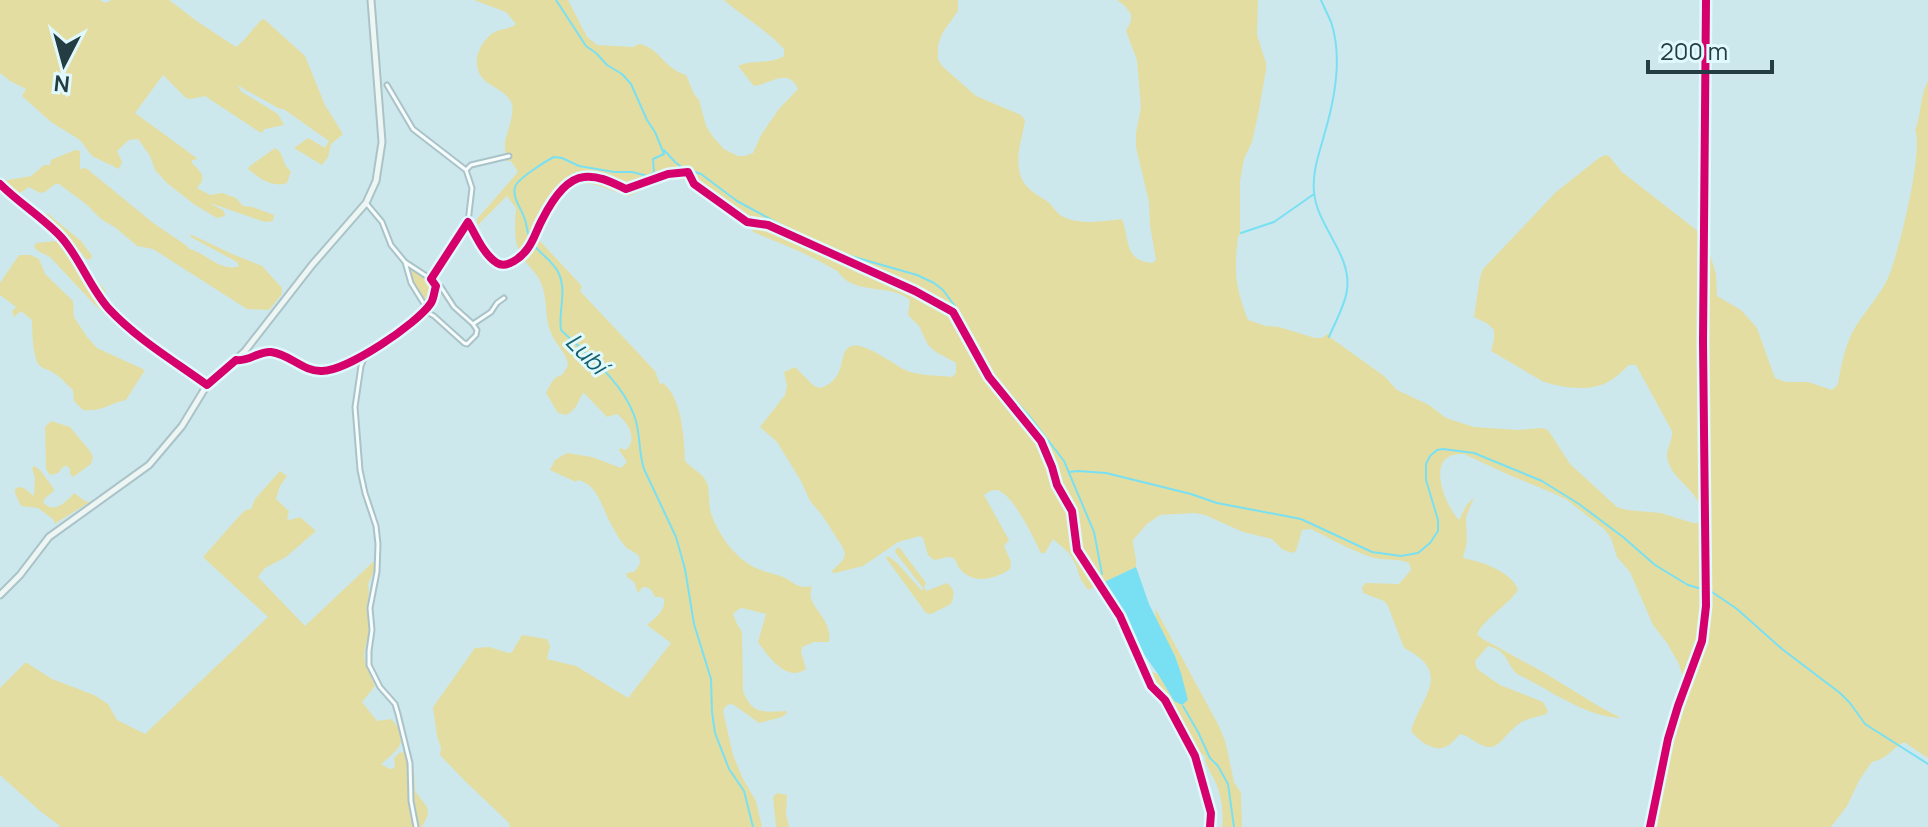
<svg xmlns="http://www.w3.org/2000/svg" width="1928" height="827" font-family="Manrope,sans-serif">
<style>
.green{fill:#e4dda1}
.water{fill:#79e0f3}
.lines{fill:none;stroke-linecap:round;stroke-linejoin:round}
.stream{stroke:#79e0f3;stroke-width:2}
.street-casing{stroke:#aac3c8;stroke-width:7}
.secondary-casing{stroke:#aac3c8;stroke-width:9}
.street{stroke:#f7fcfc;stroke-width:3}
.secondary{stroke:#eef6f4;stroke-width:5}
.cycleway-casing{stroke:#e0f9fe;stroke-width:13}
.cycleway{stroke:#d6006c;stroke-width:8}
.labels{text-anchor:middle;stroke-width:6;stroke-linejoin:round;paint-order:stroke}
.water-label{font-size:24px;font-style:italic;fill:#14606c;stroke:#e0f9fe}
</style>
<rect width="100%" height="100%" fill="#cce8ed"/>
<path class="green" d="M0,0H100L105,3L112,0H169L198,22L236,47L243,41L261,20L264,19L305,56L325,105L343,134L331,144L328,157L322,165L294,148L308,138L325,148L329,141L285,110L278,108L237,85L242,92L278,114L284,125L265,129L261,133L205,96L191,99L186,98L163,75L135,113L198,159L192,160V163C202,173 207,177 197,188L210,195L222,193L236,198L243,206L253,207L274,215L273,221L265,222L210,203L224,211L225,216L217,218L195,205L168,184L155,170L150,156L138,139L129,140L117,151L122,162L119,169L92,156L80,140L51,122L22,96L26,89L10,81L0,73Z
M474,0H568L587,37L597,45L633,47L639,44C659,47 663,68 686,75L694,94L699,100L706,126L713,137L724,149L738,156H745L753,153L761,135L779,109L798,89C788,67 771,84 754,86L738,66C753,59 770,65 784,56V49C767,30 743,17 724,0H958V11L943,32L938,45V59L942,66L976,96L1021,115L1025,120C1023,136 1016,152 1019,169C1021,186 1034,193 1047,201C1052,205 1055,211 1060,215C1077,226 1104,221 1122,219C1130,239 1123,260 1152,263L1156,260L1150,225L1149,202L1136,147V133L1141,107L1137,60L1126,31L1131,21V14L1125,6L1117,0H1258L1257,35L1266,63V70L1258,115L1252,142L1244,159L1240,181V235L1238,236C1234,272 1235,286 1248,320L1266,326L1279,327L1315,338H1322L1329,333L1331,338L1384,376L1397,390L1429,405L1446,418L1474,427L1519,430L1541,428L1548,430L1570,464L1617,507L1627,510L1661,513L1693,523H1699C1708,490 1670,484 1667,456C1667,447 1673,440 1672,431L1636,365H1629C1623,370 1616,378 1608,382C1590,392 1561,388 1542,381L1491,351L1494,339V330L1488,324L1474,317L1480,277L1483,269L1556,192L1599,158L1605,155L1609,156L1622,172L1708,239L1709,251L1716,274L1717,296L1741,310L1757,328L1775,378L1786,382H1808L1832,390L1838,384C1841,365 1846,341 1856,326C1866,310 1879,296 1887,280C1898,258 1924,150 1915,130C1922,114 1919,98 1928,81V758L1904,742C1892,749 1885,760 1872,762L1860,779L1847,806L1831,827H1654L1671,744L1691,684L1683,678L1679,664L1667,643L1653,625L1630,572L1617,557L1611,538L1604,529L1567,500L1555,494L1507,474L1464,454C1424,451 1443,503 1459,520L1466,506L1474,497L1466,517L1467,542L1463,558C1482,562 1511,571 1518,590C1507,606 1485,618 1477,634L1481,638L1543,672L1600,707L1621,718C1583,716 1551,690 1517,674C1505,663 1509,651 1488,646L1475,661L1477,669L1500,685L1543,702L1548,711L1546,714C1524,721 1523,718 1506,736C1502,740 1497,747 1490,747C1481,748 1470,736 1460,734C1456,738 1451,745 1445,747C1433,752 1418,740 1411,731C1422,695 1453,673 1404,648L1388,606L1384,601L1363,593L1362,587L1366,583L1399,584L1411,570L1409,563C1398,558 1384,561 1371,557C1350,550 1331,539 1311,529L1302,530L1296,551L1291,553L1282,549L1272,539L1243,532L1205,515L1195,513L1160,515L1147,524L1133,540C1133,550 1137,557 1136,567L1088,590L1080,578L1076,565L1069,553L1053,539L1045,553H1041C1034,539 1012,491 996,490C991,490 988,492 984,495L1009,540L1004,546L1011,562L1010,569C996,579 973,585 960,569C957,566 957,560 953,558C949,555 939,560 934,560L928,555L923,538L920,536L898,542L863,566L835,573L831,572L843,560L845,554L843,548L822,515L810,501L801,481L777,442L760,427L785,395L787,386L784,372L795,367L814,386L821,388C850,377 836,350 852,346C863,342 893,363 903,369C916,376 937,375 952,377L956,373V363L936,352L928,345L919,326L908,315L910,300C893,286 869,292 851,283C844,280 842,276 837,271C833,268 826,265 821,262C799,250 775,241 753,232L750,221L704,188C675,170 656,183 629,196C609,193 588,173 568,191C562,197 559,206 553,212C544,222 540,224 538,239L580,284L582,287L580,291L655,371L660,384L663,383C682,398 684,438 685,461C691,468 703,473 707,483C710,491 708,503 711,514C718,533 734,557 754,567C763,572 774,574 783,577C794,582 798,590 812,586C804,608 833,615 829,642H814L802,647L801,652L806,669C786,683 768,656 758,642L766,614L742,608L739,609L733,614L737,624L742,632L743,691C752,715 764,712 786,711L787,713L782,717L759,723L734,705L729,704L725,707L723,711L733,755L743,779L756,801L762,827H510L509,823L464,780L440,755L441,748L437,736L433,707L475,648L489,647L509,653L512,652L522,635L547,639L550,646L547,659L576,666L628,698L671,643L647,625C655,618 666,611 664,599L661,597H655C652,591 651,587 643,587L638,593L634,582L627,577L626,573L634,572C637,568 640,566 640,560C639,552 631,552 626,547C621,542 615,532 612,526C602,509 599,485 578,480L576,482L550,470L555,460L567,453L592,457L621,468L627,462L619,450L621,448L625,450L629,447C636,434 627,422 617,414L607,417L584,393L582,394C578,403 576,410 566,415L558,413L546,393C549,386 554,376 562,375L568,366C567,353 556,345 551,333C544,317 548,299 541,283C537,273 528,266 522,257C513,243 515,224 516,208L507,196L477,226V219L518,172L511,161H507C506,155 504,148 505,142C507,131 517,110 510,100C498,83 475,86 477,58C478,50 485,38 493,33C500,28 509,30 516,24L506,12Z
M275,148C285,153 281,164 291,171L287,183C272,188 260,179 248,169L250,166Z
M75,150L80,151V169L86,168L152,222L187,246L189,249C205,252 221,273 239,266L237,262L191,237L190,234L232,254L262,266L282,288V294L269,310L247,309L153,249L137,246L116,228L101,219L86,204L59,184H55L45,192L40,193L29,187L17,195L18,199L37,212L48,214L81,241L92,256L90,260L86,259L80,251L77,250L74,254L105,290L108,304L135,330L151,351L117,325L92,302L50,257L38,251L34,247L36,243L56,241L59,239L32,212L7,195L0,186L1,181L26,177L31,176L44,165H50L51,160Z
M19,255H31L39,259L45,274L73,301L74,317L87,337L97,348L145,370L126,400C108,404 102,412 83,410L74,401L73,390C66,384 60,376 52,372C49,370 42,368 40,366C33,361 32,330 32,320L21,311L14,317L12,311L16,307L0,295V283Z
M408,268C425,276 437,281 429,303C416,297 411,281 408,268Z
M51,421L70,427L90,451L93,457L91,464L73,477L70,474V469L67,466H64L58,473L50,475L46,469L45,427Z
M34,466L40,470L54,489L53,492L46,497L43,502C54,515 66,502 74,493L85,501L90,502L54,524V520L38,508L21,506L15,493V489L18,487L24,488L34,496L35,478L32,468Z
M280,471L287,476L280,486L276,499L289,511L287,519L290,520L300,517L316,531L286,557L265,568L258,577L305,626L374,561V571L368,584L369,592L367,606L369,631L364,654L365,662L375,686L362,702L377,721L391,719C412,740 399,749 381,764L390,769L394,768L395,765L394,758L399,753L404,752L408,765L414,771L415,791L427,807L428,815L422,827H59V825L40,811L0,775V688L25,663H27L52,679L94,695L108,704L117,720L145,734L268,617L203,557L242,513L246,510L251,509L255,499Z
M899,547L926,583L924,587L926,591L947,583C955,590 955,594 951,604L931,614L926,613L886,558L888,556L897,563L922,591L923,588L895,552L896,549Z
M1155,608L1220,728L1226,744L1234,782L1241,793L1242,827H1222C1224,812 1221,794 1215,781C1211,772 1205,766 1205,756L1187,743L1166,705L1150,685L1152,672L1158,674L1174,701L1181,673L1175,656L1156,621Z
M777,793L787,795L786,814L789,827H776L773,797Z"/>
<path class="water" d="M1136,567L1149,604L1175,656L1181,673L1188,700L1182,705L1174,701L1158,674L1135,642L1102,583Z"/>
<g class="lines">
<path class="stream" d="M556,0L586,46L596,53L607,65L622,74L631,84L647,120L655,132L664,154L653,159L654,172L648,176L632,172H614L579,166L562,158L554,157C546,161 517,179 515,187C512,197 521,208 524,217C527,224 527,234 531,241C538,253 554,261 559,274C567,292 558,312 561,330C587,355 621,380 634,415C641,433 638,451 644,469L676,537L685,569L694,624L711,679L712,712L715,733L729,769L744,791L753,827
M1321,0C1324,7 1328,15 1331,22C1343,57 1335,98 1325,132C1320,151 1312,171 1314,192C1317,227 1352,254 1347,290C1345,306 1335,322 1329,337
M664,150L675,162L683,168L701,174L737,201L807,239L847,255L917,275L934,283L943,290L957,309L991,374L1030,417L1064,461L1094,532L1102,574
M1241,233L1274,222L1314,194
M1069,472L1078,471L1106,473L1191,494L1217,503L1301,519L1372,552L1401,556L1418,553L1430,543L1438,531V520L1426,480V464L1430,456L1437,450L1443,449L1474,453L1542,481L1579,504L1623,537L1655,565L1688,585L1712,592L1737,609L1782,649L1840,693L1850,703L1865,724L1928,764
M1183,706L1198,732L1210,758L1218,766L1228,784L1234,827"/>
<defs>
<path id="street" d="M387,85L413,129L466,170L472,188L468,222L431,279
M466,170L471,165L509,156
M468,222L489,257L500,265
M405,262L411,283L424,304L425,311L434,316L464,343L467,344L476,335L477,330L473,324
M436,286L441,287L454,307L473,324L491,312L497,303L504,298
M366,354L361,366L355,407L360,470L365,493L376,526L378,544L377,572L370,608L372,630L369,651V665L380,687L395,704L398,714L410,763L411,801L416,827
M236,360C249,362 258,351 271,352C290,354 303,372 322,371C347,371 417,324 431,303C434,298 434,292 436,286L431,279L405,262L391,245L382,222L366,203"/>
<path id="secondary" d="M0,595L20,575L49,537L149,465L182,426L207,385L245,351L312,265L366,203L376,181L382,142L371,0
M1650,827L1668,739L1678,706L1702,641L1706,606L1703,342L1706,0"/>
</defs>
<use href="#street" class="street-casing"/>
<use href="#secondary" class="secondary-casing"/>
<use href="#street" class="street"/>
<use href="#secondary" class="secondary"/>
<defs>
<path id="cycleway" d="M0,184C19,203 42,217 61,237C80,258 90,288 109,309C137,339 174,361 207,385L236,360C249,362 258,351 271,352C290,354 303,372 322,371C347,371 417,324 431,303C434,298 434,292 436,286L431,279L468,222C476,235 483,254 497,263C507,269 522,257 528,248C534,240 537,229 542,220C550,204 565,179 584,177C599,175 613,183 626,189L668,174L688,172L694,184L747,222L768,225L915,291L953,312L989,377L1041,441L1052,467L1057,485L1072,511L1077,550L1120,616L1151,686L1165,700L1195,756L1211,813L1210,827
M1650,827L1668,739L1678,706L1702,641L1706,606L1703,342L1706,0"/>
</defs>
<use href="#cycleway" class="cycleway-casing"/>
<use href="#cycleway" class="cycleway"/>
</g>
<g class="labels">
<g class="water-label">
<text transform="translate(586 354) rotate(45)" y="8">Lubí</text>
</g>
</g>
<g transform="translate(64 64) rotate(186)" stroke="#e0f9fe" stroke-width="6" paint-order="stroke">
<path d="M0-6L14 30L0 20L-14 30Z" fill="#233d43"/>
<text y="-12" font-size="22" font-weight="bold" text-anchor="middle" fill="#233d43">N</text>
</g>
<path d="M1648 60v12h124v-12" fill="none" stroke="#233d43" stroke-width="4"/>
<text x="1660" y="60" font-size="24" fill="#233d43" stroke="#e0f9fe" stroke-width="6" paint-order="stroke">200 m</text>
</svg>
